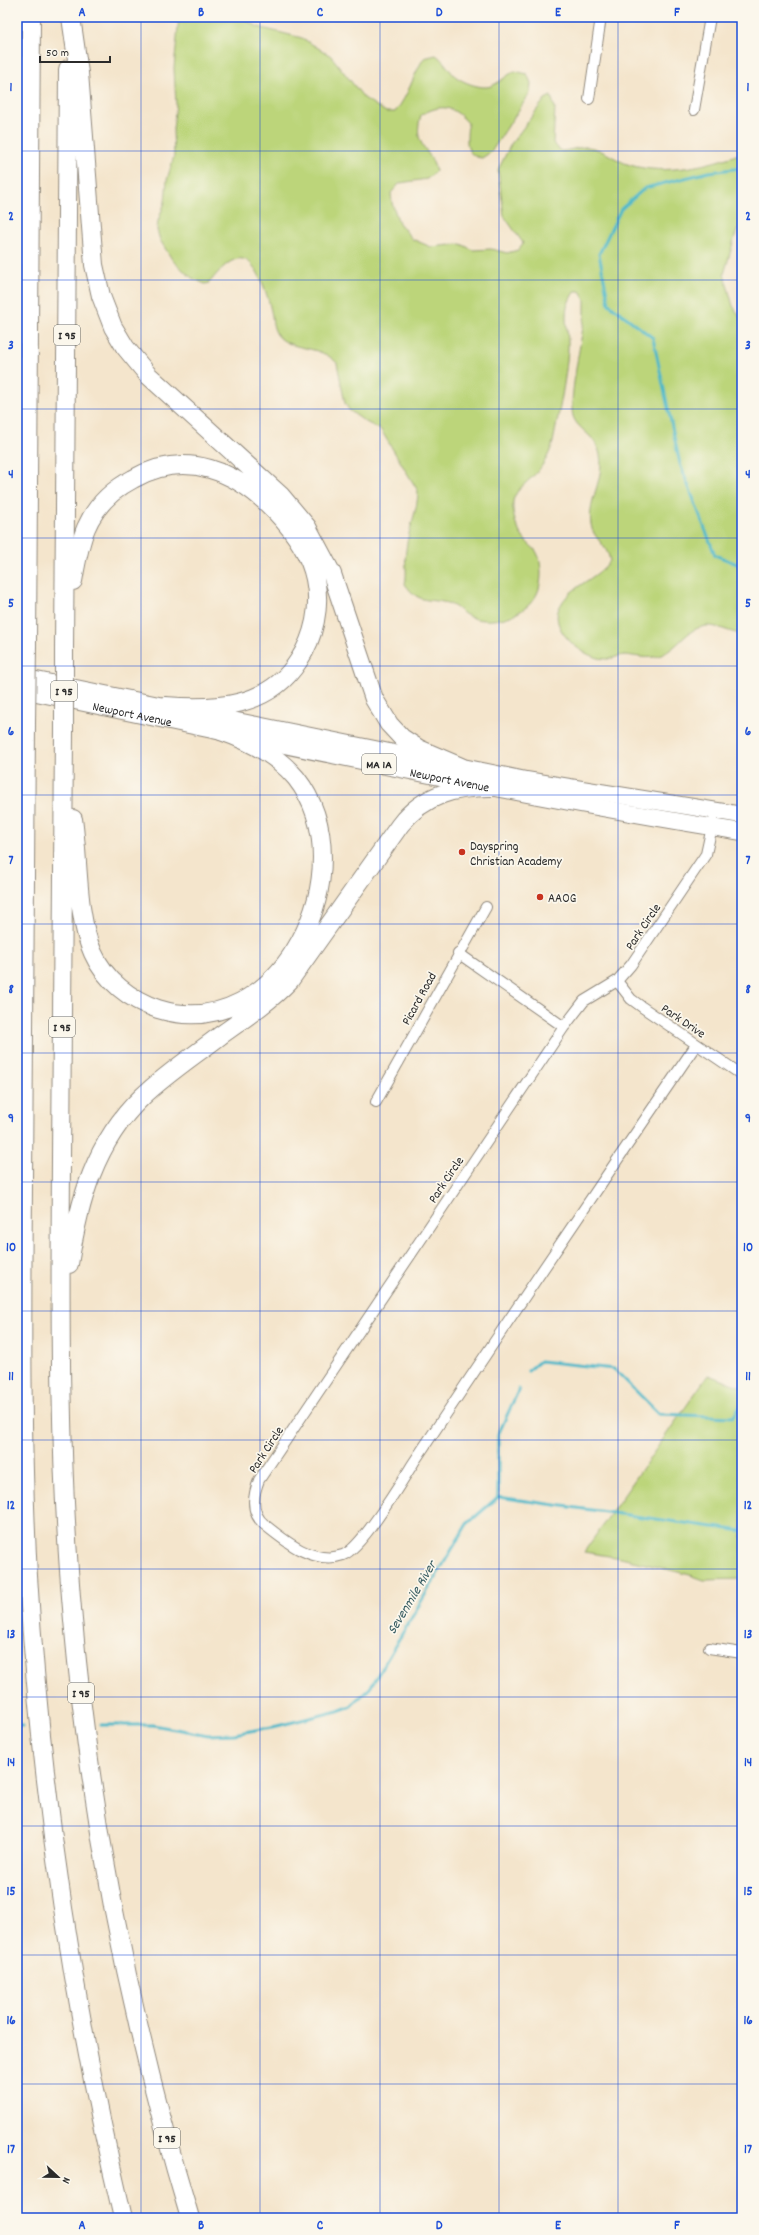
<svg xmlns="http://www.w3.org/2000/svg" width="759" height="2235" font-family="Dekko,sans-serif">
<style>
.green{fill:#bcd57a;stroke:#748052}
.lines{fill:none;stroke-linecap:round;stroke-linejoin:round}
.stream{stroke:#4cb8c9;stroke-width:3}
.minor-casing{stroke:#90887c;stroke-width:12}
.primary-casing{stroke:#90887c;stroke-width:18}
.motorway-casing{stroke:#90887c;stroke-width:20}
.minor{stroke:#fff;stroke-width:10}
.primary{stroke:#fff;stroke-width:16}
.motorway{stroke:#fff;stroke-width:18}
.motorway-bridge-casing{stroke:#90887c;stroke-width:20;stroke-linecap:butt}
.motorway-bridge{stroke:#fff;stroke-width:18}
.grid{fill:none;stroke:#1d4ed8;stroke-width:1;stroke-opacity:0.55}
.poi-dot{fill:#c8321e;stroke:#fbf7ec;stroke-width:1.5}
.labels{text-anchor:middle;stroke-width:3.5;stroke-linejoin:round;paint-order:stroke}
.shield{fill:#fbf7ec;stroke:#696865;stroke-width:1}
.shield-label{font-size:12px;font-weight:bold;fill:#2b2b2b}
.street-label{font-size:13px;fill:#2b2b2b;stroke:#fbf7ec}
.poi-label{font-size:13px;fill:#2b2b2b;stroke:#fbf7ec;text-anchor:start}
.water-label{font-size:14px;font-style:italic;fill:#375c62;stroke:#fbf7ec}
.neatline{fill:none;stroke:#1d4ed8;stroke-width:1.5}
.grid-label{font-size:13px;text-anchor:middle;font-weight:bold;fill:#1d4ed8}
</style>
<rect width="100%" height="100%" fill="#fbf7ec"/>
<filter id="ink" filterUnits="userSpaceOnUse"><feTurbulence type="fractalNoise" baseFrequency=".025" numOctaves="2"/><feDisplacementMap in="SourceGraphic" scale="8" xChannelSelector="R" yChannelSelector="G"/><feConvolveMatrix kernelMatrix="1 2 1 2 8 2 1 2 1" color-interpolation-filters="sRGB"/></filter>
<filter id="wash" filterUnits="userSpaceOnUse"><feTurbulence type="fractalNoise" baseFrequency=".012" numOctaves="4" result="noise"/><feDisplacementMap in="SourceGraphic" scale="16" xChannelSelector="R" yChannelSelector="G"/><feGaussianBlur stdDeviation="0.9" result="paint"/><feColorMatrix in="noise" values="0 0 0 0 0 0 0 0 0 0 0 0 0 0 0 0 0 1.4 0 .05"/><feComposite in="paint" operator="in"/></filter>
<g filter="url(#wash)">
<rect width="100%" height="100%" fill="#f4e5cc"/>
<path class="green" d="M179,17H240L258,27L302,38L331,56L364,98L386,112H395C409,95 413,75 424,58L436,55C445,62 446,66 453,74C459,81 481,90 491,86C499,83 507,75 515,71L527,74L531,83L530,93L491,152L482,158C463,156 467,138 468,123C453,106 442,103 421,115C412,146 429,145 436,171L427,179L400,183L391,193L392,203L399,223L412,239L431,247L461,244L473,250L491,249L507,253L518,250L523,243L504,216L498,170L511,144L545,99L551,96L555,108L553,143L561,151C568,151 583,146 588,147C604,149 616,161 630,165C667,176 708,165 742,153V219L735,236L724,274L733,306L742,320L740,433L742,437V634C730,633 718,625 706,626C686,628 679,648 661,655C649,660 637,656 625,655C619,655 613,659 607,659C592,659 576,649 567,638C560,630 554,619 559,608C569,586 596,580 610,561C608,545 592,538 591,524C587,501 605,479 600,455C596,434 577,430 573,416C568,400 583,334 585,313V299L580,291H575C571,296 569,301 567,307C564,321 569,335 568,349C566,380 559,412 553,442C550,453 545,462 538,471C531,480 515,489 513,501C512,515 516,529 525,540C528,544 533,547 536,551C541,559 542,574 540,584C536,613 495,627 470,617C463,614 457,607 450,604C430,597 420,606 405,584C408,570 404,562 406,550C408,529 418,511 418,491L381,430L364,421L349,410L345,403L337,363C319,344 295,352 279,337C272,329 273,320 271,311C268,297 256,250 234,260C224,264 216,275 209,283L205,284L192,278L173,261L160,240L157,230L158,221L165,202L167,180L174,156L173,129L176,104L174,68Z
M708,1375L742,1387V1579L704,1580L690,1575L621,1558L584,1552Z"/>
<g class="lines">
<path class="stream" d="M742,168L709,172L645,188L621,209L599,254L609,304L653,338L680,464L715,555L742,566
M528,1371L540,1361L614,1369L659,1414L733,1417L742,1404
M498,1497V1435L519,1389
M101,1725H153L208,1735L234,1734L277,1726L338,1711L351,1706L370,1688L467,1524L498,1497L742,1531
M17,1726H23"/>
</g>
</g>
<g filter="url(#ink)">
<g class="lines">
<defs>
<path id="minor" d="M589,99L601,17
M694,110L710,17
M458,953L564,1027
M617,981L631,999L642,1007L742,1075
M696,1045C601,1183 507,1322 414,1462C402,1481 362,1548 343,1555C314,1565 286,1542 265,1525C250,1513 253,1495 259,1480L564,1027L584,1001L617,981L631,965L706,854L713,822
M376,1102L486,907
M709,1648L742,1653"/>
<g id="primary">
<path d="M17,676L526,780L742,815"/>
<path id="s1" d="M17,689C258,739 499,793 742,832"/>
</g>
<path id="motorway" d="M71,17L79,73L94,265L101,296L113,327L125,347L148,375L281,496L307,527L332,574L374,699L389,724L402,738L419,749L461,767
M17,127L21,99
M73,581C76,564 79,545 86,528C95,507 112,490 133,479C186,449 237,471 276,512C294,531 310,554 315,579C321,607 314,637 299,660C269,708 216,710 165,706
M27,645L31,17
M64,652L68,69
M26,723C25,877 24,1030 23,1184C22,1315 21,1446 28,1576C41,1792 73,2007 123,2218
M64,731C63,874 62,1017 61,1160C60,1314 59,1467 73,1620C91,1822 131,2023 190,2218
M73,819C79,860 76,916 93,953C105,980 130,1000 158,1009C280,1047 368,869 296,778C277,755 250,741 221,731
M69,1264C79,1201 95,1142 142,1097C166,1074 195,1055 221,1035C245,1018 270,1001 290,980L400,825C424,794 457,786 495,787"/>
</defs>
<use href="#minor" class="minor-casing"/>
<use href="#primary" class="primary-casing"/>
<use href="#motorway" class="motorway-casing"/>
<use href="#minor" class="minor"/>
<use href="#primary" class="primary"/>
<use href="#motorway" class="motorway"/>
<defs>
<path id="motorway-bridge" d="M26,723L27,645
M64,731V652"/>
</defs>
<use href="#motorway-bridge" class="motorway-bridge-casing"/>
<use href="#motorway-bridge" class="motorway-bridge"/>
</g>
</g>
<path class="grid" d="M141,17V2218M260,17V2218M380,17V2218M499,17V2218M618,17V2218M17,151H742M17,280H742M17,409H742M17,538H742M17,666H742M17,795H742M17,924H742M17,1053H742M17,1182H742M17,1311H742M17,1440H742M17,1569H742M17,1697H742M17,1826H742M17,1955H742M17,2084H742"/>
<g class="poi-dot">
<circle cx="462" cy="852" r="4"/>
<circle cx="540" cy="897" r="4"/>
</g>
<g class="labels">
<g class="shield">
<rect x="54" y="325" width="26" height="20" rx="3"/>
<rect x="51" y="681" width="26" height="20" rx="3"/>
<rect x="362" y="754" width="34" height="20" rx="3"/>
<rect x="49" y="1017" width="26" height="20" rx="3"/>
<rect x="68" y="1683" width="26" height="20" rx="3"/>
<rect x="154" y="2128" width="26" height="20" rx="3"/>
</g>
<g class="shield-label">
<text x="67" y="339">I 95</text>
<text x="64" y="695">I 95</text>
<text x="379" y="768">MA 1A</text>
<text x="62" y="1031">I 95</text>
<text x="81" y="1697">I 95</text>
<text x="167" y="2142">I 95</text>
</g>
<g class="street-label">
<text dy="5" stroke="none"><textPath href="#s1" startOffset="118">Newport Avenue</textPath></text>
<text dy="5" stroke="none"><textPath href="#s1" startOffset="442">Newport Avenue</textPath></text>
<text transform="translate(642 926) rotate(-56)" y="5">Park Circle</text>
<text transform="translate(418 998) rotate(-61)" y="5">Picard Road</text>
<text transform="translate(684 1020) rotate(34)" y="5">Park Drive</text>
<text transform="translate(445 1179) rotate(-56)" y="5">Park Circle</text>
<text transform="translate(265 1449) rotate(-57)" y="5">Park Circle</text>
</g>
<g class="poi-label">
<text x="470" y="850">Dayspring<tspan x="470" dy="15">Christian Academy</tspan></text>
<text x="548" y="902">AAOG</text>
</g>
<g class="water-label">
<text transform="translate(411 1597) rotate(-59)" y="5">Sevenmile River</text>
</g>
</g>
<rect width="759" height="2235" fill="none" stroke="#fbf7ec" stroke-width="44"/>
<g transform="translate(58 2177) rotate(112)" stroke="#fbf7ec" stroke-width="3" paint-order="stroke">
<path d="M0-3L7 15L0 10L-7 15Z" fill="#2b2b2b"/>
<text y="-6" font-size="11" font-weight="bold" text-anchor="middle" fill="#2b2b2b">N</text>
</g>
<path d="M40 56v6h70v-6" fill="none" stroke="#2b2b2b" stroke-width="2"/>
<text x="46" y="56" font-size="12" fill="#2b2b2b" stroke="#fbf7ec" stroke-width="3" paint-order="stroke">50 m</text>
<rect x="22" y="22" width="715" height="2191" class="neatline"/>
<g class="grid-label">
<text x="82" y="16">A</text>
<text x="201" y="16">B</text>
<text x="320" y="16">C</text>
<text x="439" y="16">D</text>
<text x="558" y="16">E</text>
<text x="677" y="16">F</text>
<text x="11" y="91">1</text>
<text x="748" y="91">1</text>
<text x="11" y="220">2</text>
<text x="748" y="220">2</text>
<text x="11" y="349">3</text>
<text x="748" y="349">3</text>
<text x="11" y="478">4</text>
<text x="748" y="478">4</text>
<text x="11" y="607">5</text>
<text x="748" y="607">5</text>
<text x="11" y="735">6</text>
<text x="748" y="735">6</text>
<text x="11" y="864">7</text>
<text x="748" y="864">7</text>
<text x="11" y="993">8</text>
<text x="748" y="993">8</text>
<text x="11" y="1122">9</text>
<text x="748" y="1122">9</text>
<text x="11" y="1251">10</text>
<text x="748" y="1251">10</text>
<text x="11" y="1380">11</text>
<text x="748" y="1380">11</text>
<text x="11" y="1509">12</text>
<text x="748" y="1509">12</text>
<text x="11" y="1638">13</text>
<text x="748" y="1638">13</text>
<text x="11" y="1766">14</text>
<text x="748" y="1766">14</text>
<text x="11" y="1895">15</text>
<text x="748" y="1895">15</text>
<text x="11" y="2024">16</text>
<text x="748" y="2024">16</text>
<text x="11" y="2153">17</text>
<text x="748" y="2153">17</text>
<text x="82" y="2229">A</text>
<text x="201" y="2229">B</text>
<text x="320" y="2229">C</text>
<text x="439" y="2229">D</text>
<text x="558" y="2229">E</text>
<text x="677" y="2229">F</text>
</g>
</svg>
